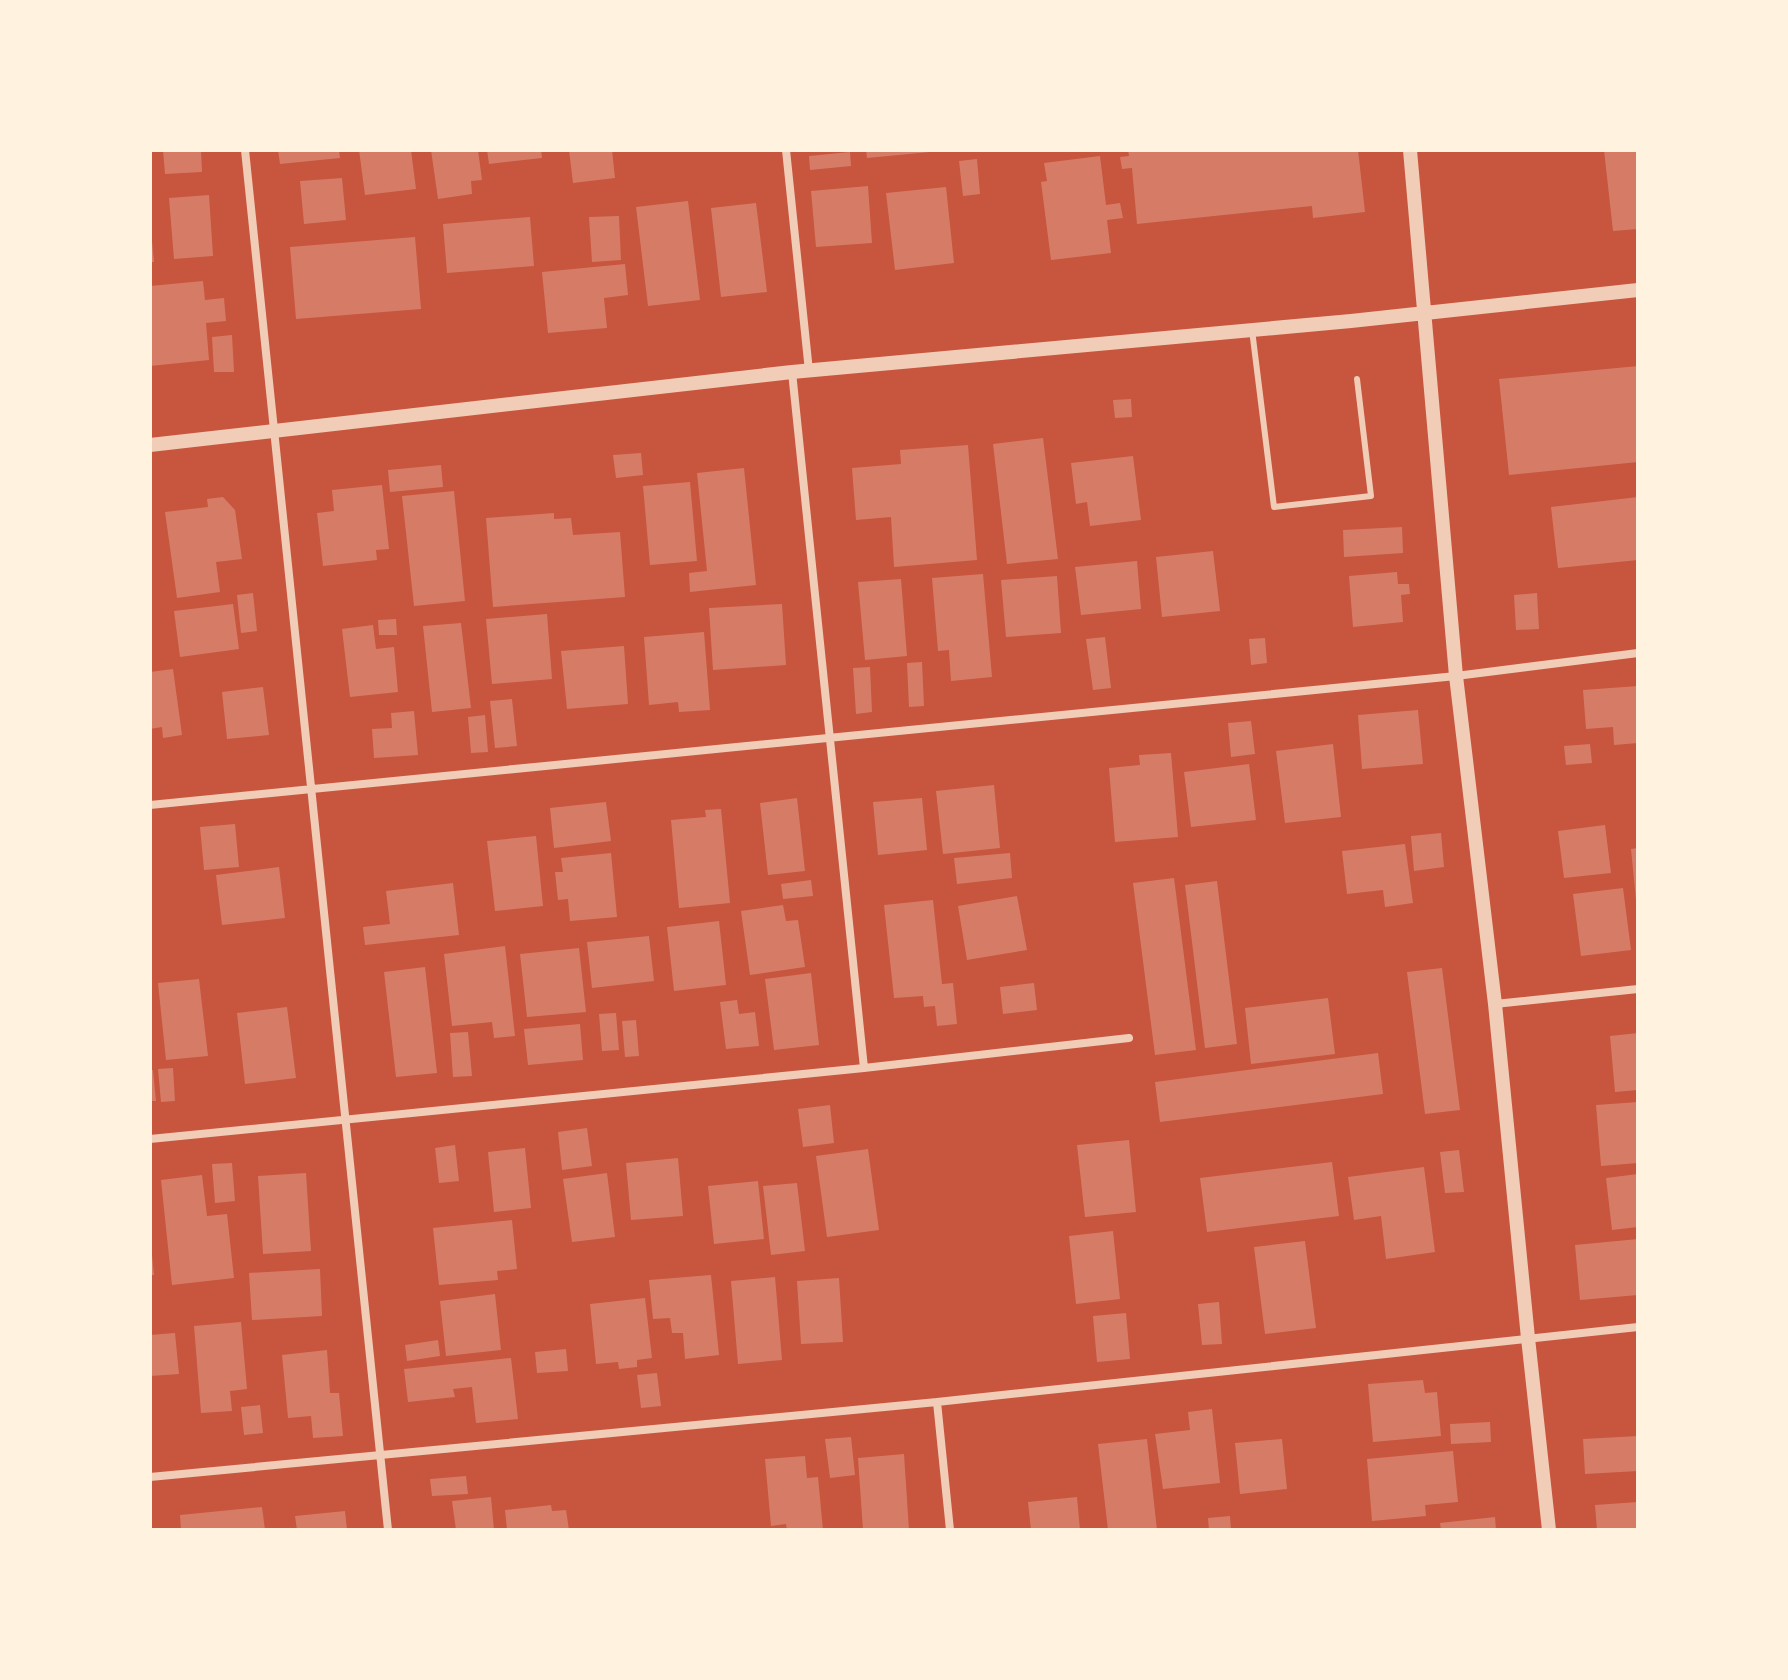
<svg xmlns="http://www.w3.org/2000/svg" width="1788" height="1680" font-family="'Sofia Sans Condensed',sans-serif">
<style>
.building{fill:#d67c66}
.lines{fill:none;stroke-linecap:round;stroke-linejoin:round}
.service{stroke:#f1ccb7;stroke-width:6}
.minor{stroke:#f1ccb7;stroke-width:8}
.tertiary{stroke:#f1ccb7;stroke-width:14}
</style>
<rect width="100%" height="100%" fill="#c8553d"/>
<path class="building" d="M163,150H201L202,172L165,174Z
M278,150H339L340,158L280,164Z
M359,150H411L416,189L365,195Z
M431,150H478L482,180L471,181L472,194L438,199Z
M487,150H541L542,158L489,164Z
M569,150H612L615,178L573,183Z
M866,150H929L930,152L867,158Z
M1128,150H1358L1365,212L1313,218L1312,206L1137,224L1132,168L1122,169L1120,157L1129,156Z
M1604,150H1638V229L1613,231Z
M850,152L851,166L810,170L809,156Z
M1100,156L1106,205L1120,203L1123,218L1107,220L1111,253L1051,260L1041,182L1047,181L1044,163Z
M977,159L980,194L963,196L959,161Z
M342,178L346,220L304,224L300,181Z
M868,186L872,243L816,247L811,191Z
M946,187L954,263L895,270L886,193Z
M209,195L213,256L174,259L169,198Z
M688,201L700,300L648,306L636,207Z
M756,203L767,292L721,297L711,208Z
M619,216L621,260L592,262L589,217Z
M530,217L534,266L447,273L443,224Z
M415,237L421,309L296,319L290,247Z
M150,241H152L154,262H150Z
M625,264L628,295L604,298L607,328L548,333L542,272Z
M203,281L205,300L224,298L226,321L206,323L209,360L150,366V286Z
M232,335L234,372H214L212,337Z
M1638,366V462L1509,475L1499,379Z
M1131,399L1132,417L1115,418L1113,400Z
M1043,438L1058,559L1007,564L993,444Z
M968,445L977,560L894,567L891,517L856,520L852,468L901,464L900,450Z
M641,453L643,475L616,478L613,455Z
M1133,456L1141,520L1090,526L1087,502L1076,504L1071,463Z
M441,465L443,487L390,492L388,470Z
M744,468L756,585L690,592L689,573L707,571L697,473Z
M690,482L697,561L650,565L643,486Z
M382,485L389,549L376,550L377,560L323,566L317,513L334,511L332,490Z
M454,491L465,601L414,606L402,496Z
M223,497L235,510L242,559L216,562L220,592L177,598L165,512L208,507L207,499Z
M1638,497V560L1558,568L1551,507Z
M554,513V519L571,518L573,535L620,532L625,597L493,607L486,518Z
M1402,527L1403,553L1344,557L1343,530Z
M1213,551L1220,611L1162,617L1156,557Z
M1137,561L1141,609L1081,615L1075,567Z
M1397,572L1398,584H1409L1410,594L1401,595L1403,622L1353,627L1349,576Z
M983,574L992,677L951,681L949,650L938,651L932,578Z
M1057,576L1061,633L1006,637L1001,580Z
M901,579L907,656L865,660L858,582Z
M253,593L257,631L241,633L237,595Z
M1537,593L1539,629L1516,630L1514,595Z
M233,604L239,649L180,657L174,611Z
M782,604L786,665L713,670L709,608Z
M547,614L552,679L492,684L486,619Z
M396,619L397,635H379L378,620Z
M461,623L471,708L432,712L423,626Z
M373,625L376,649L394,647L398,692L350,697L342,629Z
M704,632L710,710L679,712L678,702L649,705L644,637Z
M1105,637L1111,688L1093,690L1086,639Z
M1265,638L1267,663L1251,665L1249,639Z
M624,646L628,704L567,709L561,651Z
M922,662L924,706L909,707L907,663Z
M870,667L872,712L856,714L853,668Z
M173,669L182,735L163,738L162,727L150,729V672Z
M1638,686V743L1614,745L1613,727L1586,729L1583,690Z
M263,687L269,735L227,739L222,692Z
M512,699L517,746L495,748L490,701Z
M1418,710L1423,764L1362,769L1358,715Z
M414,711L418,755L374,758L372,729L392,728L391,713Z
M485,715L488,752L471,753L468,717Z
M1251,721L1255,754L1231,757L1228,723Z
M1333,744L1341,817L1285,823L1276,751Z
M1590,744L1592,763L1566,765L1564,746Z
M1171,753L1178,837L1115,842L1109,768L1140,765L1139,755Z
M1249,764L1256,820L1191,827L1184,772Z
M994,785L1000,848L943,854L936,791Z
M797,798L805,871L768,875L760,803Z
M922,798L927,850L878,855L873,802Z
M606,802L611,841L554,848L550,808Z
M721,809L730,903L679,908L671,820L706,817L705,810Z
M235,824L239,867L204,870L200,827Z
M1605,825L1611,873L1564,878L1558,831Z
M1441,833L1444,867L1414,871L1411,836Z
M536,836L543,906L495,911L487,841Z
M1405,844L1413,903L1385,907L1383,890L1347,894L1342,851Z
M1638,848V900H1636L1631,849Z
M611,853L617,917L570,921L568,899L558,900L555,872H563L561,858Z
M1010,853L1012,878L957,884L954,858Z
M279,867L285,918L222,925L216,875Z
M1174,878L1196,1050L1155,1055L1133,883Z
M811,880L813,896L783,899L781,884Z
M1217,881L1237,1044L1205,1048L1185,885Z
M453,883L459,935L365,945L363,927L390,924L386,891Z
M1623,888L1631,950L1581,956L1573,894Z
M1017,896L1027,950L967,960L958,906Z
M933,900L942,984L953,983L957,1024L937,1026L935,1006L924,1007L923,996L894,998L884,905Z
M783,905L786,921L798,920L805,967L750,975L741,911Z
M719,921L726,985L674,991L667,927Z
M649,936L654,981L592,988L587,942Z
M505,946L515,1036L494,1038L492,1022L452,1026L444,954Z
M579,948L586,1012L527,1017L520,954Z
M425,967L437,1073L396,1077L384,972Z
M1442,968L1460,1110L1425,1114L1407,972Z
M811,973L819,1045L774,1050L765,979Z
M199,979L208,1056L166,1060L158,983Z
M1034,983L1037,1010L1003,1014L1000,987Z
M1328,998L1335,1054L1251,1064L1245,1008Z
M737,1000L739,1014L755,1012L759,1046L726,1049L720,1002Z
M287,1007L296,1078L245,1084L237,1013Z
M616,1013L619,1050L602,1051L599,1014Z
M636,1020L639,1056L625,1057L622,1021Z
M580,1024L583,1060L528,1065L524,1029Z
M468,1032L472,1076L453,1077L450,1033Z
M1638,1033V1090L1615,1092L1610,1036Z
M1378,1053L1383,1094L1160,1122L1155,1082Z
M173,1068L175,1101L161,1102L158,1069Z
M150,1070H153L156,1101H150Z
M1638,1102V1163L1601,1166L1596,1105Z
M830,1105L834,1143L803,1147L798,1109Z
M587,1128L592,1166L562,1170L558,1132Z
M1129,1140L1136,1212L1085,1217L1077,1145Z
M455,1145L459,1181L439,1183L435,1148Z
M525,1148L531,1208L494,1212L488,1152Z
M868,1149L879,1230L827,1237L816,1156Z
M1459,1150L1464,1192L1445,1193L1440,1152Z
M678,1158L683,1216L631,1220L626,1163Z
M1332,1162L1339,1216L1207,1232L1200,1178Z
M232,1163L235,1201L215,1203L212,1164Z
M1424,1167L1435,1252L1386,1259L1381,1216L1354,1220L1348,1177Z
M306,1173L311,1251L263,1254L258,1176Z
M607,1173L615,1237L572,1242L563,1179Z
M1638,1174V1227L1612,1230L1606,1178Z
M202,1175L207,1216L227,1214L234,1278L172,1285L161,1180Z
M758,1181L764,1239L714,1244L708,1186Z
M797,1183L805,1251L771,1255L763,1186Z
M512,1220L517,1269L497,1271L498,1280L439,1285L433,1228Z
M1113,1231L1120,1299L1076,1304L1069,1236Z
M1638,1239V1295L1580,1300L1575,1245Z
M1305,1241L1316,1328L1265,1334L1254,1247Z
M150,1255H152L154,1275H150Z
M320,1269L322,1316L252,1320L249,1273Z
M711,1275L719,1355L685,1359L683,1333H672L670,1318L653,1319L649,1280Z
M775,1277L782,1360L738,1364L731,1281Z
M839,1278L843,1342L801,1344L797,1281Z
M495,1294L501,1350L446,1356L440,1301Z
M645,1298L652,1358L637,1360V1367L619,1369L618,1362L596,1364L590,1304Z
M1219,1302L1222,1344L1202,1345L1198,1304Z
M1126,1313L1130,1359L1097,1362L1093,1316Z
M241,1322L247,1389L230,1391L232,1411L201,1413L194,1326Z
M175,1333L179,1374L150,1376V1335Z
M438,1340L440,1356L407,1361L405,1345Z
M566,1349L568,1371L537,1373L535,1352Z
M327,1350L330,1393H339L343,1436L313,1438L311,1416L288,1418L282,1355Z
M511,1358L518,1419L476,1423L472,1387L453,1389L455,1397L408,1402L404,1369Z
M657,1373L661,1406L641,1408L637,1375Z
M1423,1380L1425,1393L1437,1392L1441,1436L1373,1442L1368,1384Z
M260,1405L263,1433L244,1435L241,1407Z
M1212,1409L1220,1483L1163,1489L1155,1434L1190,1430L1188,1412Z
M1490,1422L1491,1442L1451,1444L1450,1424Z
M1638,1436V1471L1585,1474L1583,1439Z
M851,1437L855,1475L830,1478L825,1439Z
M1147,1439L1157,1530H1108L1098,1444Z
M1282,1439L1287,1489L1240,1494L1235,1443Z
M1453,1451L1458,1502L1425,1505L1426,1516L1372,1521L1367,1459Z
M904,1454L909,1530H863L858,1458Z
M805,1456L807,1478L818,1477L823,1530H787L786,1524L771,1526L765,1459Z
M466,1476L468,1494L432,1496L430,1479Z
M491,1497L494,1530H456L452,1501Z
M1077,1497L1080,1530H1031L1028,1502Z
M1638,1502V1530H1597L1595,1505Z
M551,1505L552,1511L566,1510L569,1530H507L505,1510Z
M262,1507L265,1530H181L180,1515Z
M345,1511L347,1530H297L295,1516Z
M1230,1516L1231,1530H1209L1208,1518Z
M1495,1517L1496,1530H1441L1440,1523Z"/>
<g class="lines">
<path class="service" d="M1252,330L1274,507L1371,496L1357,379"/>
<path class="minor" d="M245,150L388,1530
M786,150L809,371
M792,372L864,1068
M150,805L1456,676L1638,653
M1495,1004L1638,989
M150,1139L864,1068L1129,1038
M937,1402L950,1530
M150,1477L937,1402L1638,1327"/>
<path class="tertiary" d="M1410,150L1456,676L1495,1004L1528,1338L1549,1530
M150,445L792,372L1351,321L1638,290"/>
</g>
<rect width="1788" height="1680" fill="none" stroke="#fff3e0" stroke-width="304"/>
</svg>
